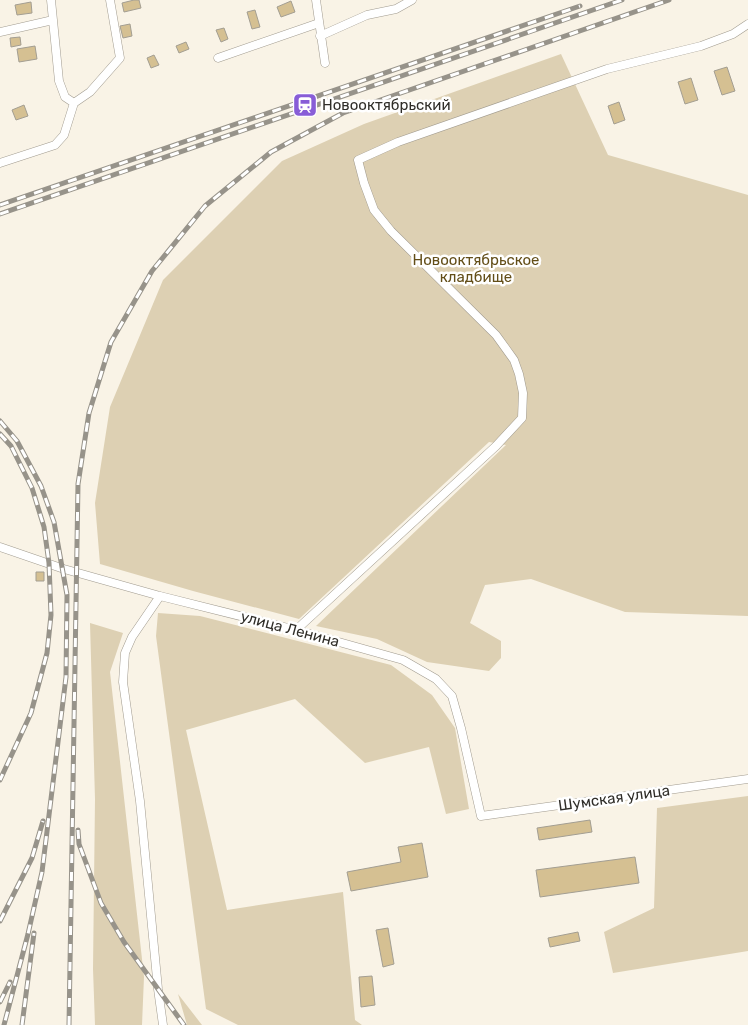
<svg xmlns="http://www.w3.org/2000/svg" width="748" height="1025" font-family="Rubik,sans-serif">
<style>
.green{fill:#ddd0b3}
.building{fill:#d5c092;stroke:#a39e92}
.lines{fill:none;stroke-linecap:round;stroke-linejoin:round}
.street-casing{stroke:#a19b8f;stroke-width:9}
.street{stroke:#fff;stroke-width:8}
.rail-casing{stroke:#97938a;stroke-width:5}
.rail{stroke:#fff;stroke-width:3;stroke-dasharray:9;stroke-linecap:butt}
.labels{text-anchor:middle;stroke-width:5;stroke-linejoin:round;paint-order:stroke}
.poi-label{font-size:15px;fill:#302e29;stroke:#fff;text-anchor:start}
.park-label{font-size:15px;fill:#634e18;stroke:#fff}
.street-label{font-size:15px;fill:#302e29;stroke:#fff}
</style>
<rect width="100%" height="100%" fill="#f9f3e6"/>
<path class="green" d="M561,54L608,155L748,195V616L625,612L531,579L485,585L470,623L501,641V658L489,671L427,662L377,639L316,626L506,445L489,442L299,619L193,591L100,564L95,503L110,407L163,280L282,161L364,124Z
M158,613L200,616L391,665L432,695L455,728L469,809L446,814L429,747L365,763L295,699L186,730L227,910L343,892L355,1020L362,1025H238L206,1009L156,636Z
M90,623L123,633L110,672L144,977L142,1025H95L93,969L95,799Z
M748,796V951L613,973L604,932L654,908L657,808Z
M178,994L202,1025H187Z"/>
<path class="building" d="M134,0H139L141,8L124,12L122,3Z
M291,1L295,12L281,17L277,7Z
M31,2L32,13L17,15L15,5Z
M255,10L260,27L252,29L247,12Z
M130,24L132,36L123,38L120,26Z
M224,28L228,39L221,42L216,30Z
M20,37L21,45L11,47L10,38Z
M186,42L189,49L179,53L176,46Z
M35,46L37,59L19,62L17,49Z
M154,55L159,65L151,68L147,58Z
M727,67L735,91L722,95L714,71Z
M691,78L698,100L685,104L678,82Z
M619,102L625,120L614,124L608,106Z
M24,105L28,116L16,120L12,110Z
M36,572H44V581H36Z
M590,820L592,832L539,840L537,828Z
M422,843L428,877L351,891L347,872L401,862L398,847Z
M635,857L639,883L540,897L536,870Z
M388,928L394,964L383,967L376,930Z
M578,932L580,941L550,947L548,938Z
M372,976L375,1005L361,1007L359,977Z"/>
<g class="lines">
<defs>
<path id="street" d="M51,0L59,81L65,97L74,103
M316,0L325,63
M0,32L53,20
M320,36L367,15L396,9L412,0
M218,58L319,23
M74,103L90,92L120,58L110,0
M0,163L55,145L64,135L74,103
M0,547L64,569L160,596L296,630L403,660L436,679L452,696L461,728L481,816L748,779
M160,596L132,637L125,653L123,682L140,801L158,989L163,1025
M296,630L496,446L522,418L523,393L519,374L514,360L496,335L391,231L374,210L364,183L358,160L398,142L607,69L701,46L733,34L748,24"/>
</defs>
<use href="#street" class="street-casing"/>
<use href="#street" class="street"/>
<defs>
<path id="rail" d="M0,205L580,6
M0,214L622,0
M0,421L17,441L41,486L54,522L67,595L66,677L42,872L28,934L4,1025
M0,434L11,446L32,488L44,527L49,563L51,615L47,653L31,713L0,780
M78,830L79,844L101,903L124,942L184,1025
M0,921L32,858L43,821
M0,1002L10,982
M22,1025L34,933
M69,1025L78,484L89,413L111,342L152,271L205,206L271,152L343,113L669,0"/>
</defs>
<use href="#rail" class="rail-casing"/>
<use href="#rail" class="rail"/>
</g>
<defs>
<symbol id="station-square" viewBox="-11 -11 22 22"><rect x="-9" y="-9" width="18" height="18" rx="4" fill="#885dd7" stroke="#fff"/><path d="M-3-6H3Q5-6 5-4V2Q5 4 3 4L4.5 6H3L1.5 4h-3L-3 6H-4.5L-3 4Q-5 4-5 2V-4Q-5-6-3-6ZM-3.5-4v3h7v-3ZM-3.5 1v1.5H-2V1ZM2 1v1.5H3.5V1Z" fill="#fff"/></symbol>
</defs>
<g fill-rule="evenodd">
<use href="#station-square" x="291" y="91" width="28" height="28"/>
</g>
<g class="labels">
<g class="poi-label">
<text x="322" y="110">Новооктябрьский</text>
</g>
<g class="park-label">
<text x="476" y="265">Новооктябрьское<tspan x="476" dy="17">кладбище</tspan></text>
</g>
<g class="street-label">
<text transform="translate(290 629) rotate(15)" y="5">улица Ленина</text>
<text transform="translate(614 798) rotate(-8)" y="5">Шумская улица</text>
</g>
</g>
</svg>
